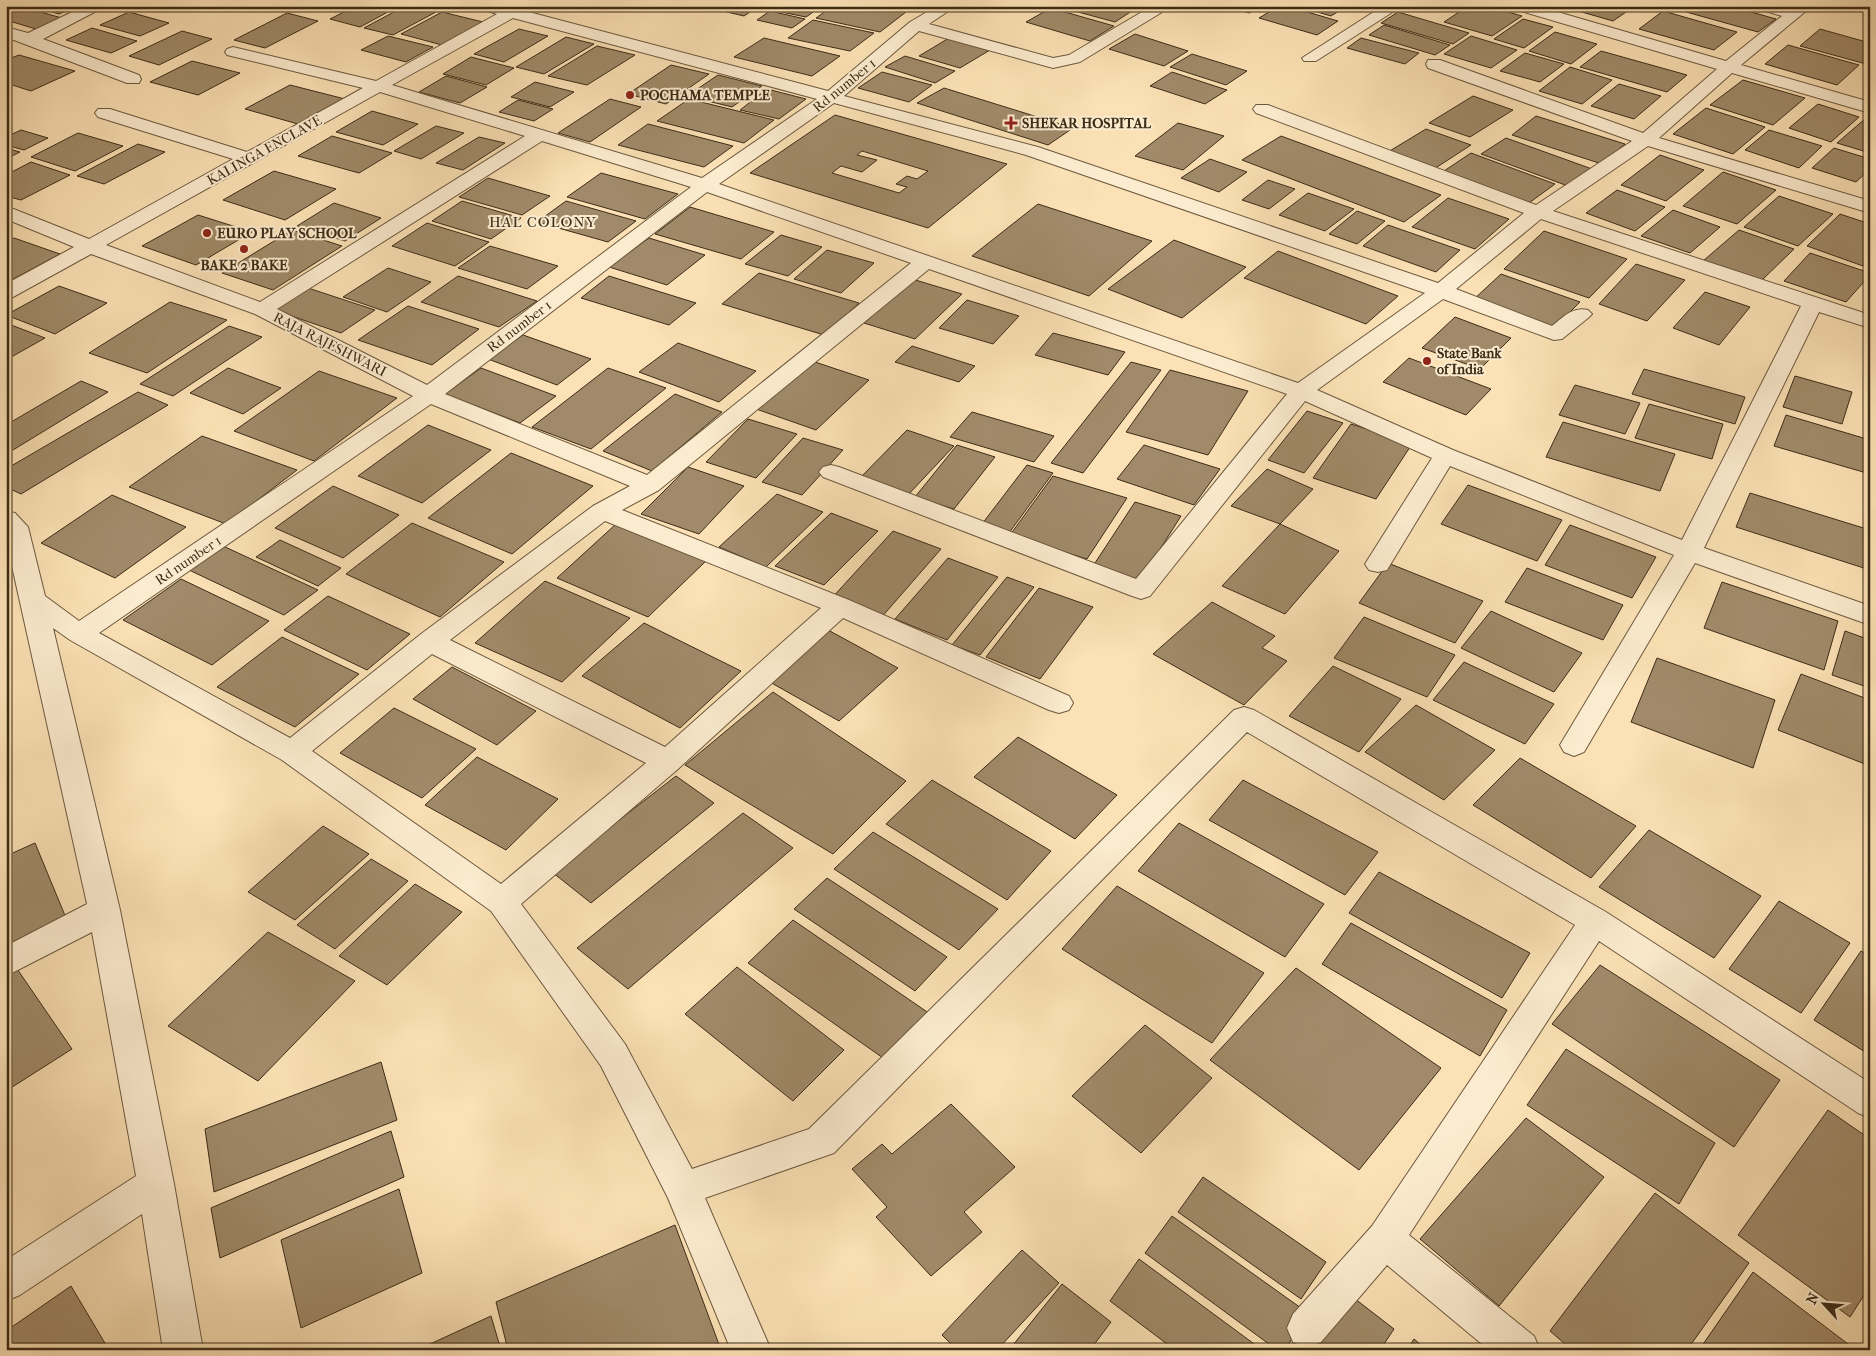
<svg xmlns="http://www.w3.org/2000/svg" width="1876" height="1356" font-family="'IM FELL French Canon',serif">
<style>
.building{fill:#a08a69;stroke:#3d2c17;fill-rule:evenodd}
.lines{fill:none;stroke-linecap:round;stroke-linejoin:round}
.street-casing{stroke:#6c593e;stroke-width:2}
.street{fill:#fceccf;fill-rule:evenodd}
.poi-dot{fill:#8f2418;stroke:#fceccf;stroke-width:2}
.labels{text-anchor:middle;stroke-width:4;stroke-linejoin:round;paint-order:stroke}
.far-street-label{font-size:14px;fill:#3d2c17;stroke:#fceccf}
.far-poi-label{font-size:14px;font-weight:bold;fill:#3d2c17;stroke:#fceccf;text-anchor:start}
.far-neighbourhood-label{font-size:15px;letter-spacing:1px;fill:#3d2c17;stroke:#fceccf}
</style>
<rect width="100%" height="100%" fill="#fbe1b5"/>
<filter id="stains"><feTurbulence type="fractalNoise" baseFrequency=".004" numOctaves="4"/><feColorMatrix values="0 0 0 0 .2 0 0 0 0 .09 0 0 0 0 .02 0 0 0 .5 -.17"/></filter>
<radialGradient id="worn" r=".72"><stop offset=".6" stop-color="#630" stop-opacity="0"/><stop offset="1" stop-color="#630" stop-opacity=".3"/></radialGradient>
<path class="building" d="M32,6H77L59,14Z
M314,6H347L336,12Z
M356,6H399L360,27L330,19Z
M405,6L436,12L393,35L364,28Z
M718,6H759L744,16L714,9Z
M776,6H822L806,17L771,10Z
M833,6H877L906,12L880,32L816,18Z
M990,6H1018L1012,11Z
M1056,6H1126L1135,9L1115,22Z
M1225,6H1261L1249,13Z
M1279,6H1287L1338,21L1317,35L1259,18Z
M1297,6H1347L1331,16Z
M1468,6H1487L1522,16L1492,36L1444,22Z
M1561,6H1625L1632,8L1613,21Z
M1685,6H1730L1776,19L1758,32L1679,10Z
M22,7L62,18L36,29L6,20V13Z
M1051,8L1114,26L1090,41L1026,22Z
M770,11L805,19L792,28L757,20Z
M1663,11L1737,32L1714,50L1639,29Z
M129,12L169,23L140,36L100,25Z
M442,12L483,22L442,45L401,34Z
M1398,12L1469,33L1453,44L1381,23Z
M287,13L318,21L265,48L234,40Z
M1523,19L1553,27L1524,48L1494,39Z
M813,20L874,33L850,51L788,38Z
M1384,25L1450,45L1435,55L1369,35Z
M92,28L137,41L111,53L66,40Z
M519,29L548,36L504,62L474,54Z
M1820,29L1870,43V65L1800,46Z
M182,31L212,39L159,65L129,56Z
M1555,32L1597,44L1571,64L1529,51Z
M1135,34L1188,51L1164,66L1109,49Z
M388,36L433,47L406,62L361,50Z
M1471,36L1517,50L1491,68L1444,54Z
M566,37L594,44L544,74L516,67Z
M764,38L840,56L812,76L734,57Z
M949,38L990,50L960,68L919,56Z
M1361,38L1419,53L1405,64L1347,48Z
M1788,45L1859,65L1837,85L1765,64Z
M597,46L635,55L587,85L548,76Z
M1601,51L1687,75L1667,92L1580,67Z
M1525,53L1564,64L1540,82L1500,71Z
M1192,54L1247,71L1226,85L1170,67Z
M19,55L75,71L31,91L6,83V60Z
M905,56L955,71L935,83L885,67Z
M471,57L514,68L486,85L443,74Z
M192,61L240,73L198,95L150,82Z
M671,65L709,74L666,104L628,94Z
M1570,67L1612,80L1582,104L1539,91Z
M882,72L932,85L909,102L858,88Z
M1172,72L1227,90L1205,104L1150,86Z
M718,75L762,86L732,107L687,96Z
M446,76L487,87L460,103L419,92Z
M1743,80L1805,98L1773,125L1710,105Z
M535,82L574,92L550,107L511,97Z
M1619,84L1661,96L1634,119L1591,106Z
M290,85L349,100L305,126L245,109Z
M944,88L1073,128L1048,145L917,103Z
M767,89L806,99L779,119L740,110Z
M1473,96L1513,110L1470,137L1429,123Z
M610,99L641,107L590,142L558,133Z
M689,99L774,120L744,143L657,121Z
M518,100L553,109L534,121L499,112Z
M1818,104L1859,117L1831,142L1789,128Z
M1706,108L1765,127L1733,154L1673,134Z
M372,111L418,124L383,145L336,132Z
M835,115L1007,164L928,228L750,173ZM862,151L928,171L917,179L907,176L896,184L907,187L899,193L832,173L841,166L862,172L877,160L857,155Z
M1536,116L1625,144L1602,164L1512,135Z
M1866,118L1870,119V153L1837,143Z
M1178,123L1224,136L1183,170L1135,156Z
M648,124L733,146L704,167L618,145Z
M436,126L464,133L421,159L394,151Z
M1426,129L1471,145L1434,169L1388,152Z
M21,130L48,138L24,150L6,145V137Z
M1769,130L1822,146L1799,168L1745,150Z
M78,133L123,146L75,171L31,157Z
M332,136L392,153L359,173L298,156Z
M1281,136L1441,195L1404,222L1242,160Z
M479,137L505,143L463,170L436,163Z
M1506,138L1592,169L1568,186L1481,154Z
M138,144L165,152L104,184L77,176Z
M6,148L20,152L6,159Z
M1834,148L1870,159V169L1856,182L1812,168Z
M1471,153L1555,184L1529,203L1444,171Z
M1660,155L1704,170L1666,201L1621,185Z
M1210,159L1247,172L1219,192L1181,178Z
M31,162L70,175L21,200L6,196V175Z
M274,171L336,189L285,220L223,200Z
M1723,172L1776,190L1737,224L1683,206Z
M601,173L678,194L645,219L567,197Z
M488,178L550,196L522,215L459,197Z
M1268,180L1295,189L1269,209L1242,200Z
M1617,190L1665,207L1635,231L1586,213Z
M1308,193L1354,209L1325,231L1279,215Z
M1779,196L1833,214L1798,246L1744,227Z
M1448,198L1509,219L1475,249L1412,227Z
M462,201L521,218L491,239L432,221Z
M566,201L636,221L608,242L537,222Z
M334,203L381,218L345,241L297,226Z
M1038,204L1152,241L1089,296L972,256Z
M690,207L774,232L741,259L655,234Z
M1673,210L1720,227L1690,253L1641,236Z
M1357,211L1385,221L1357,244L1329,234Z
M1840,214L1870,224V260L1863,266L1807,246Z
M198,215L252,232L196,265L142,246Z
M427,223L489,242L455,266L392,246Z
M1388,225L1460,250L1436,272L1363,246Z
M292,230L342,246L273,290L222,273Z
M1739,230L1794,249L1760,282L1703,261Z
M1544,231L1627,259L1589,298L1504,269Z
M781,235L822,247L788,276L745,264Z
M14,238L60,254L6,283V242Z
M649,238L705,255L667,285L609,267Z
M1174,240L1246,267L1182,318L1108,289Z
M490,246L558,266L527,289L458,268Z
M827,250L874,263L841,293L794,279Z
M1278,251L1398,296L1366,324L1244,278Z
M1810,253L1870,273V275L1846,302L1784,281Z
M1636,264L1685,280L1647,321L1599,304Z
M388,268L431,282L387,312L343,297Z
M759,273L859,303L824,335L722,304Z
M1501,274L1580,302L1553,329L1473,300Z
M458,276L537,301L499,327L421,302Z
M609,276L696,303L669,325L581,298Z
M912,279L962,294L915,339L864,323Z
M59,286L107,303L55,334L6,315Z
M308,288L375,310L341,333L274,310Z
M1705,292L1750,307L1719,345L1673,328Z
M967,300L1019,316L993,344L939,328Z
M170,302L227,320L147,373L89,353Z
M408,306L479,329L432,365L358,340Z
M1455,317L1511,338L1480,369L1422,348Z
M6,323L45,338L6,360Z
M229,326L262,337L173,396L140,384Z
M1053,333L1125,352L1108,375L1035,355Z
M523,335L591,359L557,385L488,359Z
M678,343L756,371L719,402L639,372Z
M912,346L975,366L959,382L895,362Z
M1409,358L1491,389L1466,415L1383,382Z
M809,360L869,380L816,430L756,409Z
M1131,362L1161,370L1083,473L1051,463Z
M228,368L281,388L243,414L190,393Z
M481,368L556,396L520,423L445,394Z
M608,368L666,388L591,449L532,427Z
M1644,369L1745,397L1735,424L1632,394Z
M1170,370L1248,391L1208,455L1126,432Z
M319,371L397,398L314,461L234,431Z
M1795,376L1852,392L1842,424L1783,407Z
M81,381L108,392L13,450L6,448V425Z
M1575,385L1640,403L1625,434L1559,415Z
M138,392L168,405L21,494L6,487V469Z
M675,394L722,412L652,471L603,451Z
M1649,404L1723,424L1712,459L1635,438Z
M1307,411L1343,423L1304,473L1268,460Z
M972,412L1054,436L1034,462L950,437Z
M1786,415L1870,440V474L1774,446Z
M748,419L797,434L756,478L706,462Z
M1563,422L1675,454L1660,491L1546,457Z
M1351,424L1412,444L1376,499L1313,478Z
M428,425L491,450L422,503L358,476Z
M907,430L954,446L907,496L859,479Z
M202,436L297,470L226,524L129,487Z
M803,438L843,450L802,495L762,482Z
M957,445L995,457L954,509L915,497Z
M1144,445L1220,469L1194,505L1117,479Z
M511,453L593,486L512,554L428,518Z
M1027,465L1053,473L1009,533L982,524Z
M688,467L744,486L699,534L641,514Z
M1267,469L1313,489L1280,524L1231,506Z
M1053,476L1127,498L1087,559L1010,535Z
M1468,485L1562,520L1537,561L1441,524Z
M333,486L399,515L343,558L275,528Z
M1750,493L1870,530V570L1736,527Z
M777,494L823,512L766,567L719,547Z
M112,495L186,527L115,578L41,543Z
M1135,502L1181,516L1140,581L1093,566Z
M831,513L878,531L824,585L775,566Z
M412,523L504,562L440,617L346,574Z
M616,524L707,560L648,617L557,578Z
M1280,524L1339,551L1285,614L1222,586Z
M1570,525L1656,557L1632,598L1545,565Z
M893,531L941,549L880,619L830,600Z
M280,540L341,568L318,586L256,557Z
M223,546L318,590L284,615L189,570Z
M948,558L998,577L947,640L895,619Z
M1388,563L1483,601L1455,643L1359,603Z
M1527,568L1623,605L1603,640L1505,602Z
M1007,577L1034,587L980,655L952,645Z
M181,579L269,621L212,665L123,620Z
M545,581L630,618L562,682L475,643Z
M1722,582L1838,621L1824,670L1704,628Z
M1039,588L1093,607L1040,679L986,657Z
M328,596L410,634L367,670L284,630Z
M1212,602L1275,636L1262,648L1287,661L1244,705L1153,654Z
M1491,611L1582,653L1554,692L1461,648Z
M1364,617L1455,655L1427,697L1334,658Z
M644,623L741,671L680,728L582,676Z
M828,630L898,668L839,721L768,681Z
M1845,631L1870,640V688L1832,675Z
M282,637L359,674L295,727L217,687Z
M1657,658L1775,700L1753,768L1631,722Z
M1464,662L1554,704L1525,744L1433,700Z
M1333,666L1401,699L1359,752L1289,716Z
M452,667L536,711L497,745L413,699Z
M1801,674L1870,700V766L1778,730Z
M773,692L906,781L833,854L685,765Z
M1416,705L1495,750L1444,800L1365,752Z
M394,708L476,749L422,798L340,753Z
M1018,737L1117,795L1075,839L974,777Z
M477,757L558,799L506,850L425,805Z
M1520,758L1636,826L1591,878L1473,805Z
M676,776L714,803L591,903L552,872Z
M932,780L1051,851L1007,900L886,824Z
M1243,780L1378,852L1345,895L1209,820Z
M743,813L793,848L628,989L577,948Z
M1179,823L1324,904L1285,957L1138,871Z
M323,826L369,854L295,920L248,892Z
M1649,830L1761,896L1714,958L1599,887Z
M873,832L998,909L959,950L834,869Z
M35,843L66,918L6,947V856Z
M371,859L408,881L335,949L297,925Z
M1379,872L1530,953L1502,998L1349,913Z
M827,878L947,957L915,991L794,909Z
M415,884L462,912L387,985L339,956Z
M1117,886L1264,973L1212,1043L1062,949Z
M1779,901L1850,943L1801,1013L1729,969Z
M793,920L936,1018L893,1065L748,963Z
M1351,923L1507,1010L1480,1056L1322,964Z
M268,932L355,981L258,1081L168,1026Z
M1861,951L1870,956V1055L1814,1020Z
M13,963L72,1049L6,1091V967Z
M1600,965L1780,1080L1734,1147L1552,1024Z
M737,967L844,1050L793,1101L685,1014Z
M1296,968L1441,1068L1359,1170L1210,1060Z
M1145,1025L1212,1078L1141,1153L1072,1096Z
M1566,1049L1715,1143L1679,1204L1527,1105Z
M381,1062L397,1120L214,1192L205,1129Z
M951,1104L1015,1167L964,1212L982,1232L931,1276L876,1217L887,1207L852,1169L882,1144L892,1154Z
M1828,1110L1870,1139V1286L1850,1317L1738,1235Z
M1526,1118L1604,1177L1499,1306L1420,1239Z
M391,1131L404,1177L220,1258L211,1208Z
M1203,1177L1326,1262L1301,1299L1178,1212Z
M399,1189L422,1273L301,1328L281,1240Z
M1655,1193L1749,1263L1687,1350H1572L1550,1331Z
M1172,1216L1308,1313L1285,1350H1277L1145,1253Z
M675,1225L721,1350H508L496,1302Z
M1022,1250L1059,1283L997,1350H957L942,1335Z
M1139,1259L1261,1349L1260,1350H1175L1110,1301Z
M1753,1272L1856,1350H1699Z
M1062,1284L1111,1322L1090,1350H1009Z
M71,1286L109,1350H6V1331Z
M1350,1295L1394,1329L1380,1350H1310Z
M491,1316L501,1350H417Z
M1414,1339L1427,1350H1407Z"/>
<g class="lines">
<defs>
<path id="street" d="M85,6H106L43,39L139,75L141,79L139,83H127L6,37V27L28,33Z
M479,6H526L525,11L828,91L910,22L937,6H956L929,24L1053,58L1069,55L1152,6H1172L1080,62L1053,68L919,31L844,96L1038,147L1438,283L1524,213L1256,113L1253,109L1256,105H1268L1536,205L1632,141L1428,68L1426,64L1428,60H1440L1643,133L1717,69L1514,9L1511,6H1537L1726,61L1782,16L1759,9L1756,6H1782L1791,9L1794,6H1812L1741,65L1870,102V113L1732,73L1659,138L1870,201V213L1648,146L1553,211L1870,315V328L1819,312L1704,548L1870,606V625L1695,563L1584,752L1574,756L1564,752L1560,745L1674,555L1450,466L1387,570L1378,572L1369,570L1365,564L1432,458L1305,401L1150,596L1141,599L1132,596L823,477L819,472L823,467L831,465L839,467L1136,579L1287,394L929,269L659,490L622,510L849,600L1069,696L1073,703L1069,710L1059,713L1049,710L843,618L678,769L521,904L625,1044L692,1169L809,1129L1234,710L1244,707L1254,710L1606,912L1870,1083V1118L1858,1113L1599,941L1409,1235L1534,1336L1540,1350H1489L1387,1265L1321,1342L1307,1348L1293,1342L1287,1328L1293,1314L1372,1226L1575,925L1247,732L834,1153L705,1198L771,1350H731L668,1198L601,1066L491,911L282,760L70,640L53,628L120,910L174,1184L203,1350H163L142,1214L20,1295L6,1301V1260L136,1176L92,932L6,976V946L87,904L6,539V511L15,513L28,527L45,596L79,621L413,396L255,314L91,254L13,297L6,299V284L74,247L6,219V206L89,239L233,159L98,117L95,113L98,109H110L247,152L363,88L227,55L225,52L227,49L233,47L376,81L497,14L482,9ZM513,18L817,99L702,178L392,85ZM380,92L525,136L260,302L106,245ZM834,103L1026,155L1425,293L1298,383L719,184ZM542,141L691,187L427,385L277,309ZM707,192L911,263L647,475L445,394ZM1541,219L1801,306L1682,540L1453,450L1317,390L1443,299L1554,340L1562,339L1588,318L1592,314L1588,310C1573,306 1563,317 1552,326L1456,289ZM431,404L630,486L593,506L421,634L290,738L99,633ZM605,521L821,608L665,747L450,640ZM432,654L646,763L501,884L312,751Z
M1383,6H1402L1316,61H1304L1302,58Z"/>
</defs>
<use href="#street" class="street-casing"/>
<use href="#street" class="street"/>
</g>
<g class="poi-dot">
<circle cx="630" cy="95" r="5"/>
<path d="M1008.5 115.5h5v5h5v5h-5v5h-5v-5h-5v-5h5z"/>
<circle cx="207" cy="233" r="5"/>
<circle cx="244" cy="249" r="5"/>
<circle cx="1427" cy="361" r="5"/>
</g>
<g class="labels">
<g class="far-street-label">
<text transform="translate(844 85) rotate(-39)" y="5">Rd number 1</text>
<text transform="translate(264 150) rotate(-29)" y="5">KALINGA ENCLAVE</text>
<text transform="translate(519 326) rotate(-37)" y="5">Rd number 1</text>
<text transform="translate(330 344) rotate(27)" y="5">RAJA RAJESHWARI</text>
<text transform="translate(188 560) rotate(-34)" y="5">Rd number 1</text>
</g>
<g class="far-poi-label">
<text x="640" y="100">POCHAMA TEMPLE</text>
<text x="1022" y="128">SHEKAR HOSPITAL</text>
<text x="217" y="238">EURO PLAY SCHOOL</text>
<text x="244" y="270" text-anchor="middle">BAKE 2 BAKE</text>
<text x="1437" y="358">State Bank<tspan x="1437" dy="16">of India</tspan></text>
</g>
<g class="far-neighbourhood-label">
<text x="543" y="227">HAL COLONY</text>
</g>
</g>
<rect width="1876" height="1356" fill="none" stroke="#fbe1b5" stroke-width="25"/>
<rect x="8" y="8" width="1861" height="1341" fill="none" stroke="#3d2c17" stroke-width="2.5"/>
<rect x="12" y="12" width="1851" height="1331" fill="none" stroke="#3d2c17"/>
<g transform="translate(1824 1304) rotate(296)" stroke="#fceccf" stroke-width="4" paint-order="stroke">
<path d="M0-4L9 19L0 12L-9 19Z" fill="#3d2c17"/>
<text y="-8" font-size="14" font-weight="bold" text-anchor="middle" fill="#3d2c17">N</text>
</g>
<rect width="100%" height="100%" filter="url(#stains)"/>
<rect width="100%" height="100%" fill="url(#worn)"/>
</svg>
